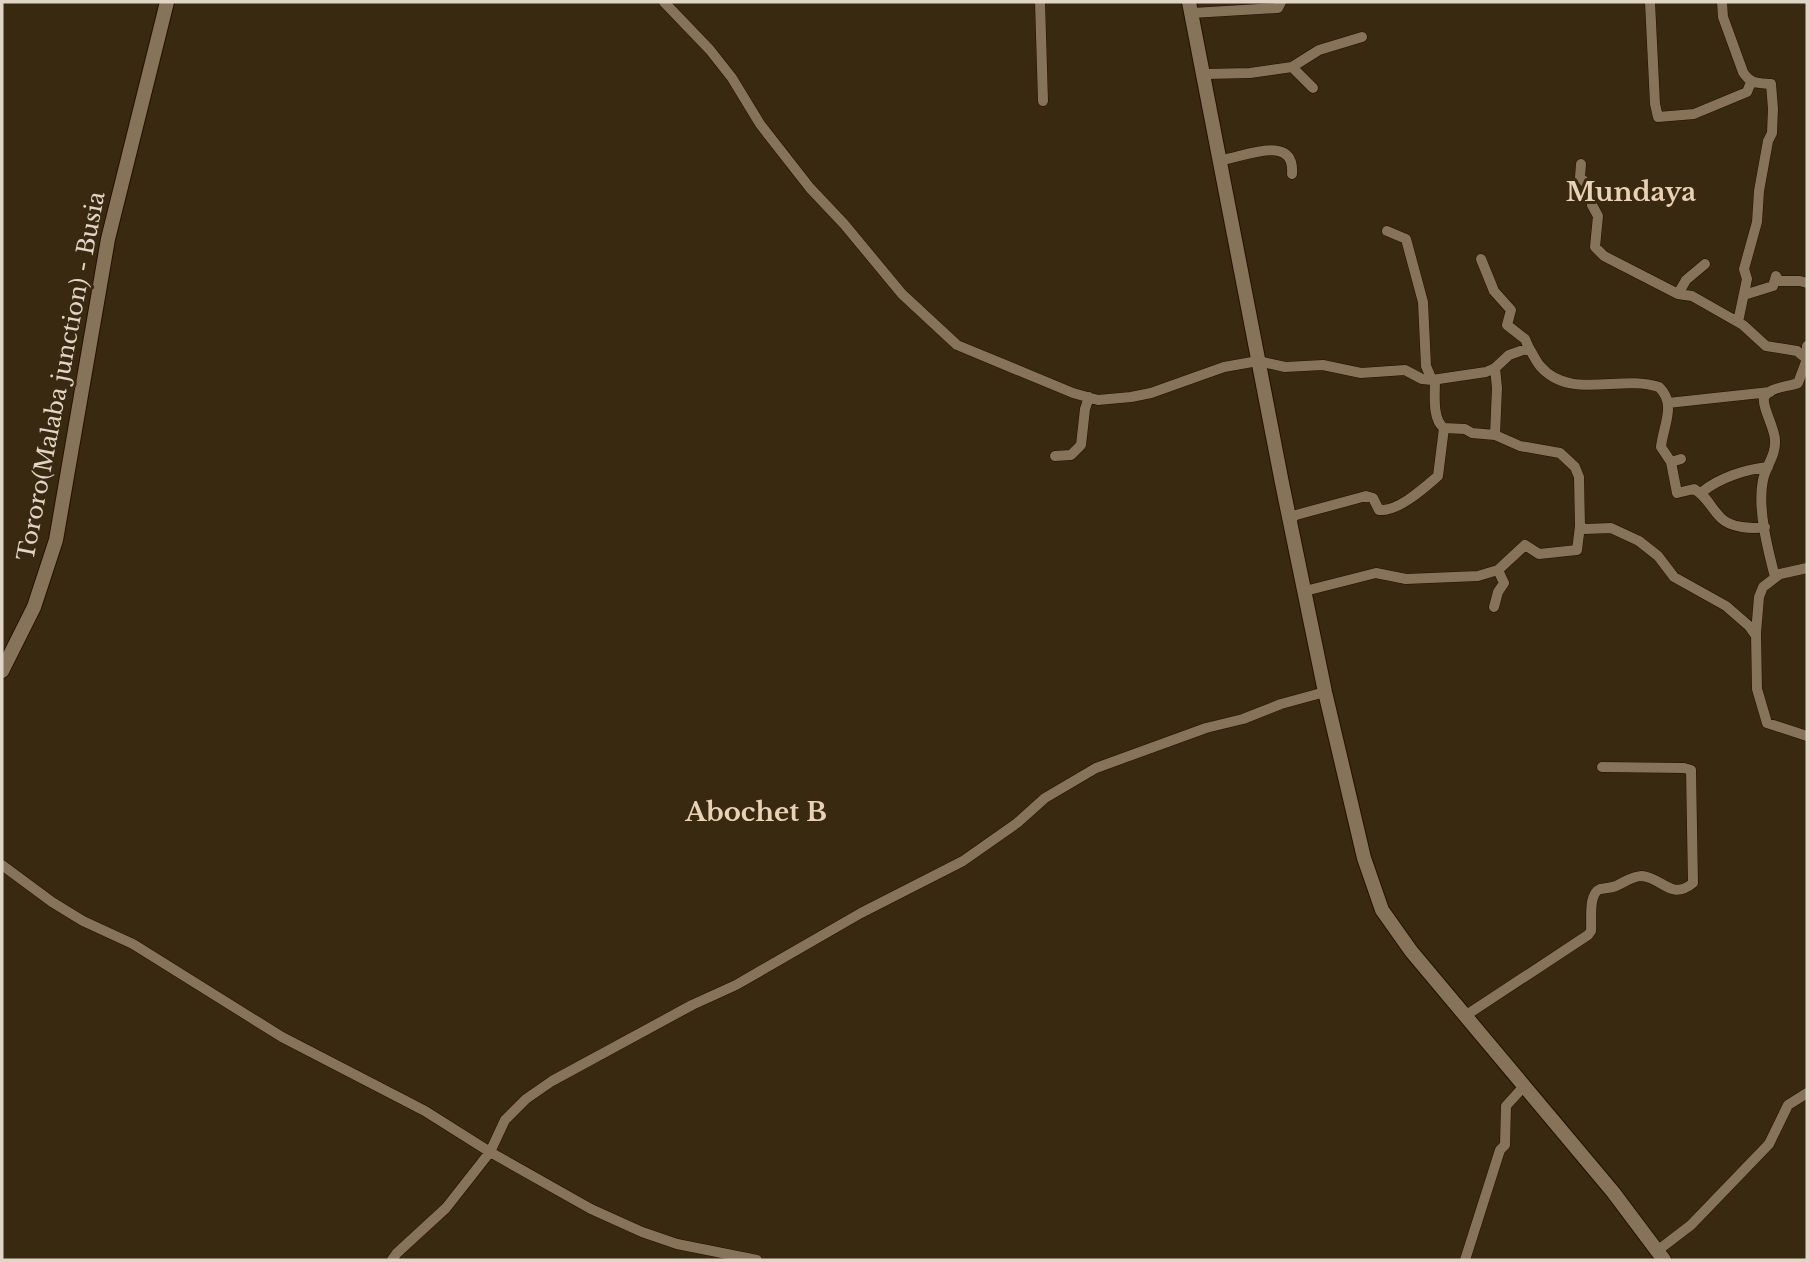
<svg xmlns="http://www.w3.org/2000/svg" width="1809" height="1262" font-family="'Libre Baskerville',serif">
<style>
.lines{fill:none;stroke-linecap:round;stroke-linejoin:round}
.street-casing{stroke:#211100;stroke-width:11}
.secondary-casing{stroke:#211100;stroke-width:16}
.street{stroke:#87735a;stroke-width:10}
.secondary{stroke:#87735a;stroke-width:14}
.labels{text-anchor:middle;stroke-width:6;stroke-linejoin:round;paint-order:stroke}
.street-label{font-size:23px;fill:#e0d5c7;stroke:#3a2911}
.quarter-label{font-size:26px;font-weight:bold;fill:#e8d1b5;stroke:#3a2911}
</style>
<rect width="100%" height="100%" fill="#3a2911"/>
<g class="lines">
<defs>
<path id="street" d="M664,2L710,50L732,78L760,124L810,188L844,224L902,294L957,345L1073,393L1098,400L1131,397L1151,393L1224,367L1258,361L1285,367L1323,365L1361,373L1405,370L1422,379L1432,380L1486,372L1495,368
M1040,2L1043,101
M1650,2L1655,104L1658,117L1694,114L1747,92L1751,82
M1722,2L1723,17L1743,72C1750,84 1758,83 1771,84L1773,109L1772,133L1768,141L1759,191L1757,222L1744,269L1747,279L1738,322
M1192,13L1278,8L1281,2
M1292,67L1313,88
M1205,74L1250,73L1292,67L1319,50L1362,37
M1221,160C1244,157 1295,133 1292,174
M1581,164L1580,177L1593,191L1592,205L1598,216L1595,247L1604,256L1678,294L1692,296L1743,325L1766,346L1797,351L1807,359
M1387,231L1406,239L1423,302L1426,366L1432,380
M1481,259L1494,291L1511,310L1507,325L1525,339L1529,348
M1678,294L1686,280L1705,264
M1744,295L1773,286L1776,276L1779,281H1800L1807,283
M1668,403L1770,392
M1495,435L1497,388L1495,368L1509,355L1529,348C1533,354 1535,360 1540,366C1570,401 1620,374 1659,387C1677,404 1663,426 1661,447L1671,462L1681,459
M1055,456L1071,455L1081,445L1085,409L1089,397
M1671,462L1677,493L1694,489C1707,496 1710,507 1721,518C1731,528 1752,529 1765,527
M1702,492C1719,478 1746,469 1768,467
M1290,520L1296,515L1366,496L1373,498L1379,510C1398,512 1424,488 1438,476L1444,428C1432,419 1435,395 1435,380
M1580,526L1585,529L1611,528L1639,541L1658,556L1674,577L1726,606L1749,626L1756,636
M1807,568L1780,574L1763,587L1759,597L1756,633L1757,689L1767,723L1807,736
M1775,577C1768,550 1757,508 1763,480C1766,465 1776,456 1775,440C1775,429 1762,407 1764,398C1768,387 1788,387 1798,383L1807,359V346
M1305,591L1376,573L1406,579L1478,576L1498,570L1525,545L1539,554L1577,550L1580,526L1579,477L1575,467L1560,453L1520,446L1495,435L1472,433L1465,429L1444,428
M1494,607L1498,592L1504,583L1498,570
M2,865L52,902L83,921L133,944L282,1037L425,1111L490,1152L591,1209L642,1232L677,1244L757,1260
M1465,1016L1588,935L1591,931C1592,919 1588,894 1600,889C1605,888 1611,888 1616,886C1625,882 1632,876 1642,876C1663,878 1671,901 1693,883L1691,770L1684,768L1602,767
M1657,1251L1691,1225L1769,1144L1788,1105L1807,1093
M392,1260L397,1253L446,1208L490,1152L505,1120L526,1099L552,1081L692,1005L736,985L861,913L963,861L1017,823L1045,798L1096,768L1206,728L1243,719L1281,704L1325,692
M1465,1260L1500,1150L1505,1145L1506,1106L1525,1085"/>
<path id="secondary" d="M1189,2L1282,483L1325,692L1364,858L1382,910L1411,951L1613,1192L1664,1260
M2,671L34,607L56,540L108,239L167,2"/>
</defs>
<use href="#street" class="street-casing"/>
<use href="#secondary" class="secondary-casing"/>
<use href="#street" class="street"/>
<use href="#secondary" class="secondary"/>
</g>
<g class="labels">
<g class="street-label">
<text transform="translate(61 376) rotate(-79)" y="8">Tororo(Malaba junction) - Busia</text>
</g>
<g class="quarter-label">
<text x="1631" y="201">Mundaya</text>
<text x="756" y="821">Abochet B</text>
</g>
</g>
<rect width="1809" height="1262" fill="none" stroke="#e0d5c7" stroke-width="7"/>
</svg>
